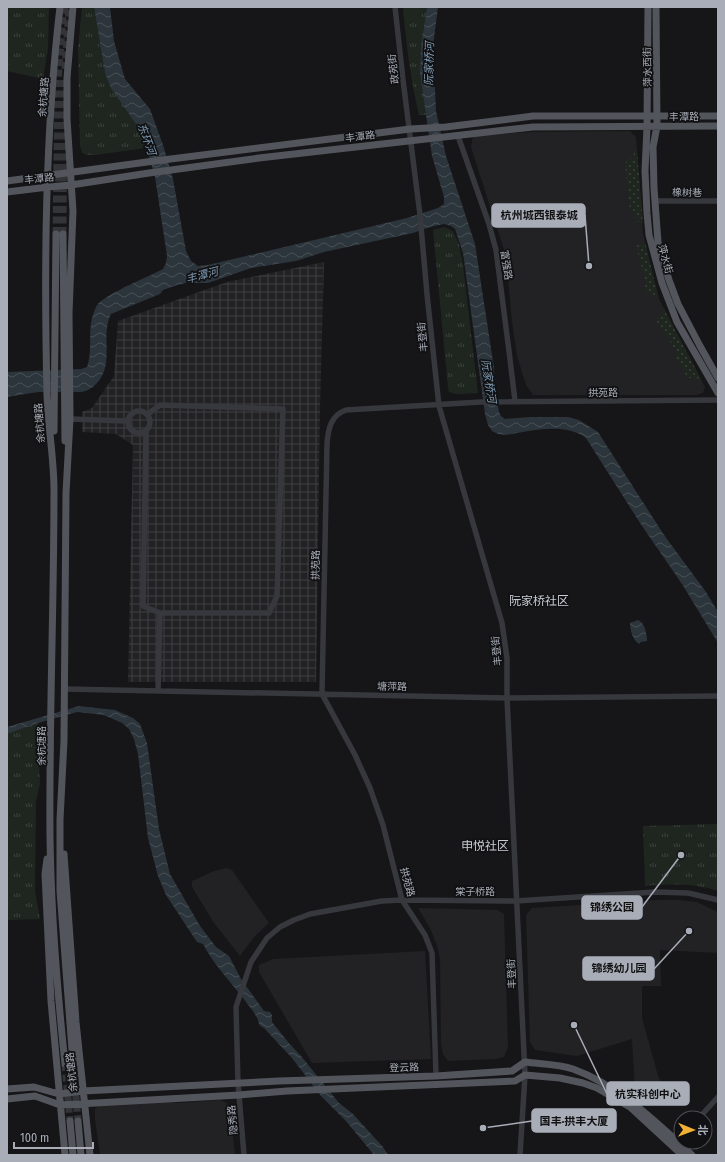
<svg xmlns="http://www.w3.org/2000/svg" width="725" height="1162" font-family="'Fira Sans Condensed','Noto Sans SC',sans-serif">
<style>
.built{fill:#222225}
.industrial{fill:url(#industrial-grid)}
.grass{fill:url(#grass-dots)}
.park{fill:url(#park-tufts)}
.water{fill:url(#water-waves)}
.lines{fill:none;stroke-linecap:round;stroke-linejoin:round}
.major-tunnel{stroke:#333438;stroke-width:7;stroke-dasharray:7 3.5;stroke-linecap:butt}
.minor{stroke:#37383d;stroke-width:5.5}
.major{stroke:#53555c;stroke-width:7}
.labels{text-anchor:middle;stroke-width:3.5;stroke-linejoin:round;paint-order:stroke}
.street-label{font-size:10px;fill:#a8adb8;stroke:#111113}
.water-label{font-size:11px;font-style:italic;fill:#7f9bb3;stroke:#111113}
.quarter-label{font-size:12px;fill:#c9ccd4;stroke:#111113}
.leader{fill:none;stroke:#a8adb8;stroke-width:1.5}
.callout-dot{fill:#a8adb8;stroke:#111113;stroke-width:1.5}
.callout{fill:#a8adb8;stroke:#a8adb8;stroke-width:1.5}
.callout-label{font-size:11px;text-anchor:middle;font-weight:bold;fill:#111}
</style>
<defs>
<pattern id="industrial-grid" width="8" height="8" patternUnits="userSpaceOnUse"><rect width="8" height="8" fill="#222225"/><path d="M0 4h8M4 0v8" fill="none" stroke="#3f3f43"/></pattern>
<pattern id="grass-dots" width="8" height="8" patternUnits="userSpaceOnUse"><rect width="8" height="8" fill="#1e261f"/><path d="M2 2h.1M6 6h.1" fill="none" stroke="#3c433d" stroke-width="1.8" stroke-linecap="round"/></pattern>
<pattern id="park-tufts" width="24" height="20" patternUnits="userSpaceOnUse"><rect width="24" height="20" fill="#1e261f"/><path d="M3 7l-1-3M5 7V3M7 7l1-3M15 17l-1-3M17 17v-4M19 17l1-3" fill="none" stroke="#3c433d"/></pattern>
<pattern id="water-waves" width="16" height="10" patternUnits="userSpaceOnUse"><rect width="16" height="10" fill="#2c353c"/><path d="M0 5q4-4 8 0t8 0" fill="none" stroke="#485056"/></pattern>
</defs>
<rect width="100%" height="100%" fill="#161618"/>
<path class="built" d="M630,131L636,137L643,234L659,299L705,387L703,393L696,395H533L526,385L517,356L512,322L506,256L471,147L473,136L531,132Z
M226,868L232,870L269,923L254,937L240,956L214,923L192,887V881L214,871Z
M659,900H679L697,902L718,912V953L660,950L661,986H642V1018L657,1072L664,1091L645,1098L635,1090L632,1039L577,1056L535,1050L530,1042L526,915L532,908Z
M418,908L498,910L504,914L508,1047L504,1057L495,1059L448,1061L443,1054L441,1044L440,959L437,945L430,928Z
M425,951L431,1059L312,1063L259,972V965L273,959Z
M220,1100L227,1103L230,1110L235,1155H100L95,1119V1109L100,1104L158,1101L178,1103Z"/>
<path class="industrial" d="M324,262L320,407L316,682H128L133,445L116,434L82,432V412L92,408L114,376L118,321L227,282Z"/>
<path class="grass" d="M637,150L643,223L636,221L634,211H630L625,163L634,155L633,151Z
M645,242L658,296L644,292L646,282L636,246Z
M664,309L700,377L696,380L687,377L676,357V351L656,320Z"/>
<path class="park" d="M7,7H49L48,49L43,79L7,71Z
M82,7H94L105,73L136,124L142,136L146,148L95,155H88L82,153L80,145L78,48Z
M403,7H427L421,46L420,74L426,115H419C411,80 406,44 403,7Z
M444,227L453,231L459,244L463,264L478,393L456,394L449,392L448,387L433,230Z
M38,723L40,784L36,801L35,891L40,919L7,920V734Z
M718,824V891C694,883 670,884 645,886L643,826Z"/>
<path class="water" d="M94,7H110L114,41L125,79L150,109L163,145L173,179L186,251L191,261L198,266L208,265L407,218L438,208L444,204V197L432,156L420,74L421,46L427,7H438L433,46L436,111L446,156L475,244L494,368L495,391L499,412L501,416L505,419L531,417H568L579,420L598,432L664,535L706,592L718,612V643L682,584L640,523L586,438C564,422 531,431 506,435L498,434L492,431L488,425L485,414L463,253L455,229L451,226L444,224L430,227L413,233L324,252L296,261L251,268L208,283H186L177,285L163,290L160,294L111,314C100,335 115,364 97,383C92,388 88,391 81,392H38L7,397V372L81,369L87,367C92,354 89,338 91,324C92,318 94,309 98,304C106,294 150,276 163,269L166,263L167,256L155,177L146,148L142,136L136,124L111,88L105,73Z
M638,620C645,623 646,632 647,639V641L641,642L639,644C633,640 630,631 630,623Z
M79,706L115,710L133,718L140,724L147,743L159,829L170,874L200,926L216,947L229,956L241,979L264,1011L270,1012L272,1015V1022L288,1042L301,1056L339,1103L353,1114L383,1147L388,1155H374L346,1121L321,1096L292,1058L264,1028C257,1025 260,1022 256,1016C254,1013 252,1009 249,1006C234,985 215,967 203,944L197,942L166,895L158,876L148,838L138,754L134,739L129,729L122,723L104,715L77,712L38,723L7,734V727Z"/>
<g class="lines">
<path class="major-tunnel" d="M65,69L69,7
M56,234L58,82L63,17L65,7
M63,234L64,80
M73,1063L78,1121
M65,1064L70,1121"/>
<path class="minor" d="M395,7L403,80L420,215L427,294L439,406L502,623L507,658V698L525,1075L520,1155
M458,136L489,224L496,250L509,351L515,401
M655,201H718
M128 422a11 11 0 1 1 22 0a11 11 0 1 1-22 0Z
M70,419L127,421
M146,431L143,606L160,613H269L277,596L283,409L160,405L148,414
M65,689L507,698L718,696
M158,691L160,613
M436,1076L432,953L425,935L402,900L383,825L370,788L355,755L322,694L327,444C328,429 331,415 346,410L481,402L718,400
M699,1118L718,1097
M244,1155L238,1083L236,1007L251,962L267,938L280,927L294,920L310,914L382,901L402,900L516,901L655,892L688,893L718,900"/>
<path class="major" d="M60,7C45,135 44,266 47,395C48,427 54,458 54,490C54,606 49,721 50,836C51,913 57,988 65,1064
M648,7L647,127L645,171L647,213L649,235L662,283L677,322L718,393
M656,7L657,126L653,147L654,188L658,242L669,280L678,304L700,346L718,378
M7,181L147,162L410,129L446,127L533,116H718
M7,192L48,187L71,185L149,173L259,158L533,127L718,126
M63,234L65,441
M54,431L56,234
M64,854L76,1022L90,1155
M47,859L45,874L51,1001L65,1155
M73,1063L60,891V820L64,741L66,493L70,419L69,313L73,211L67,119V78L73,7
M7,1089L34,1087L59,1094L83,1091L279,1081L436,1076L512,1071L525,1062C540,1064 559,1064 573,1069C620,1086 656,1122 692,1155
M7,1099L35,1096L60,1105L239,1095L287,1091L515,1081L525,1075L560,1078L583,1083L597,1088L630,1107L682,1155
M70,1121L73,1155
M78,1121L81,1155"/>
</g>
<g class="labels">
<g class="street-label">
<text transform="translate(647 67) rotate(-91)" y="4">萍水西街</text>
<text transform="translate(393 69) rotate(-97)" y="4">政苑街</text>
<text transform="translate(43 97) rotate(-86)" y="4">余杭塘路</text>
<text x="684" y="120">丰潭路</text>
<text transform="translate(360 136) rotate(-7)" y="4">丰潭路</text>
<text transform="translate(39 178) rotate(-6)" y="4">丰潭路</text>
<text transform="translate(687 192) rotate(1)" y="4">橡树巷</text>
<text transform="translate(666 259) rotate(75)" y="4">萍水街</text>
<text transform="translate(507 265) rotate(81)" y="4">富强路</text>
<text transform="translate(422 337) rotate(-96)" y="4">丰登街</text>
<text x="603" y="396">拱苑路</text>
<text transform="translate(39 423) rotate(-94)" y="4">余杭塘路</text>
<text transform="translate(315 565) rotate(-89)" y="4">拱苑路</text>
<text transform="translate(496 651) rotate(-96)" y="4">丰登街</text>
<text transform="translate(392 686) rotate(1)" y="4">塘萍路</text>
<text transform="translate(41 746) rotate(-90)" y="4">余杭塘路</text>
<text transform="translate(408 882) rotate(75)" y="4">拱苑路</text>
<text x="475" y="895">棠子桥路</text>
<text transform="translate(511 974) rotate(-92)" y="4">丰登街</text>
<text transform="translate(404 1067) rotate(-2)" y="4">登云路</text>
<text transform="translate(71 1072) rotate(-96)" y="4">余杭塘路</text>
<text transform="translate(232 1120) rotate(-95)" y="4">隐秀路</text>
</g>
<g class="water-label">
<text transform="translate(429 64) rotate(-89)" y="4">阮家桥河</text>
<text transform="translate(147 139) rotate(70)" y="4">东环河</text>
<text transform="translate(202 275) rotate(-15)" y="4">丰潭河</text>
<text transform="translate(489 381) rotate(81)" y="4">阮家桥河</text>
</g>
<g class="quarter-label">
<text x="539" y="605">阮家桥社区</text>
<text x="485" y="850">申悦社区</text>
</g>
</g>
<path class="leader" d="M589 266L585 215M681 855L642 907M689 931L654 969M574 1025L607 1094M483 1128L532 1121"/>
<g class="callout-dot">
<circle cx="589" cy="266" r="4"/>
<circle cx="681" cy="855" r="4"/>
<circle cx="689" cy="931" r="4"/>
<circle cx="574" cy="1025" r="4"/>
<circle cx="483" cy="1128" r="4"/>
</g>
<g class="callout">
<rect x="492" y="204" width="93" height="23" rx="4"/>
<rect x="582" y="896" width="60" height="23" rx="4"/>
<rect x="583" y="957" width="71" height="23" rx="4"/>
<rect x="607" y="1082" width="82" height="23" rx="4"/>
<rect x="532" y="1109" width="84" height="23" rx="4"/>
</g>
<g class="callout-label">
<text x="539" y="219">杭州城西银泰城</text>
<text x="612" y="911">锦绣公园</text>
<text x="619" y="972">锦绣幼儿园</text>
<text x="648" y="1098">杭实科创中心</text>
<text x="574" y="1125">国丰·拱丰大厦</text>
</g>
<rect width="725" height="1162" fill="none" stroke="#a8adb8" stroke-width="16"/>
<g transform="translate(693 1130) rotate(91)"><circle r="19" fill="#111113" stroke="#4d4f55"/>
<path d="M0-3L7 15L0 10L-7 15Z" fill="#f2b134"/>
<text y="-6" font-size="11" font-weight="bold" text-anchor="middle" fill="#a8adb8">北</text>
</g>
<path d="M14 1142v6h79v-6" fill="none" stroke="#a8adb8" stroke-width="2"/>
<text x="20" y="1142" font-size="12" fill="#a8adb8" stroke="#111113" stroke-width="3" paint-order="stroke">100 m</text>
</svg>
